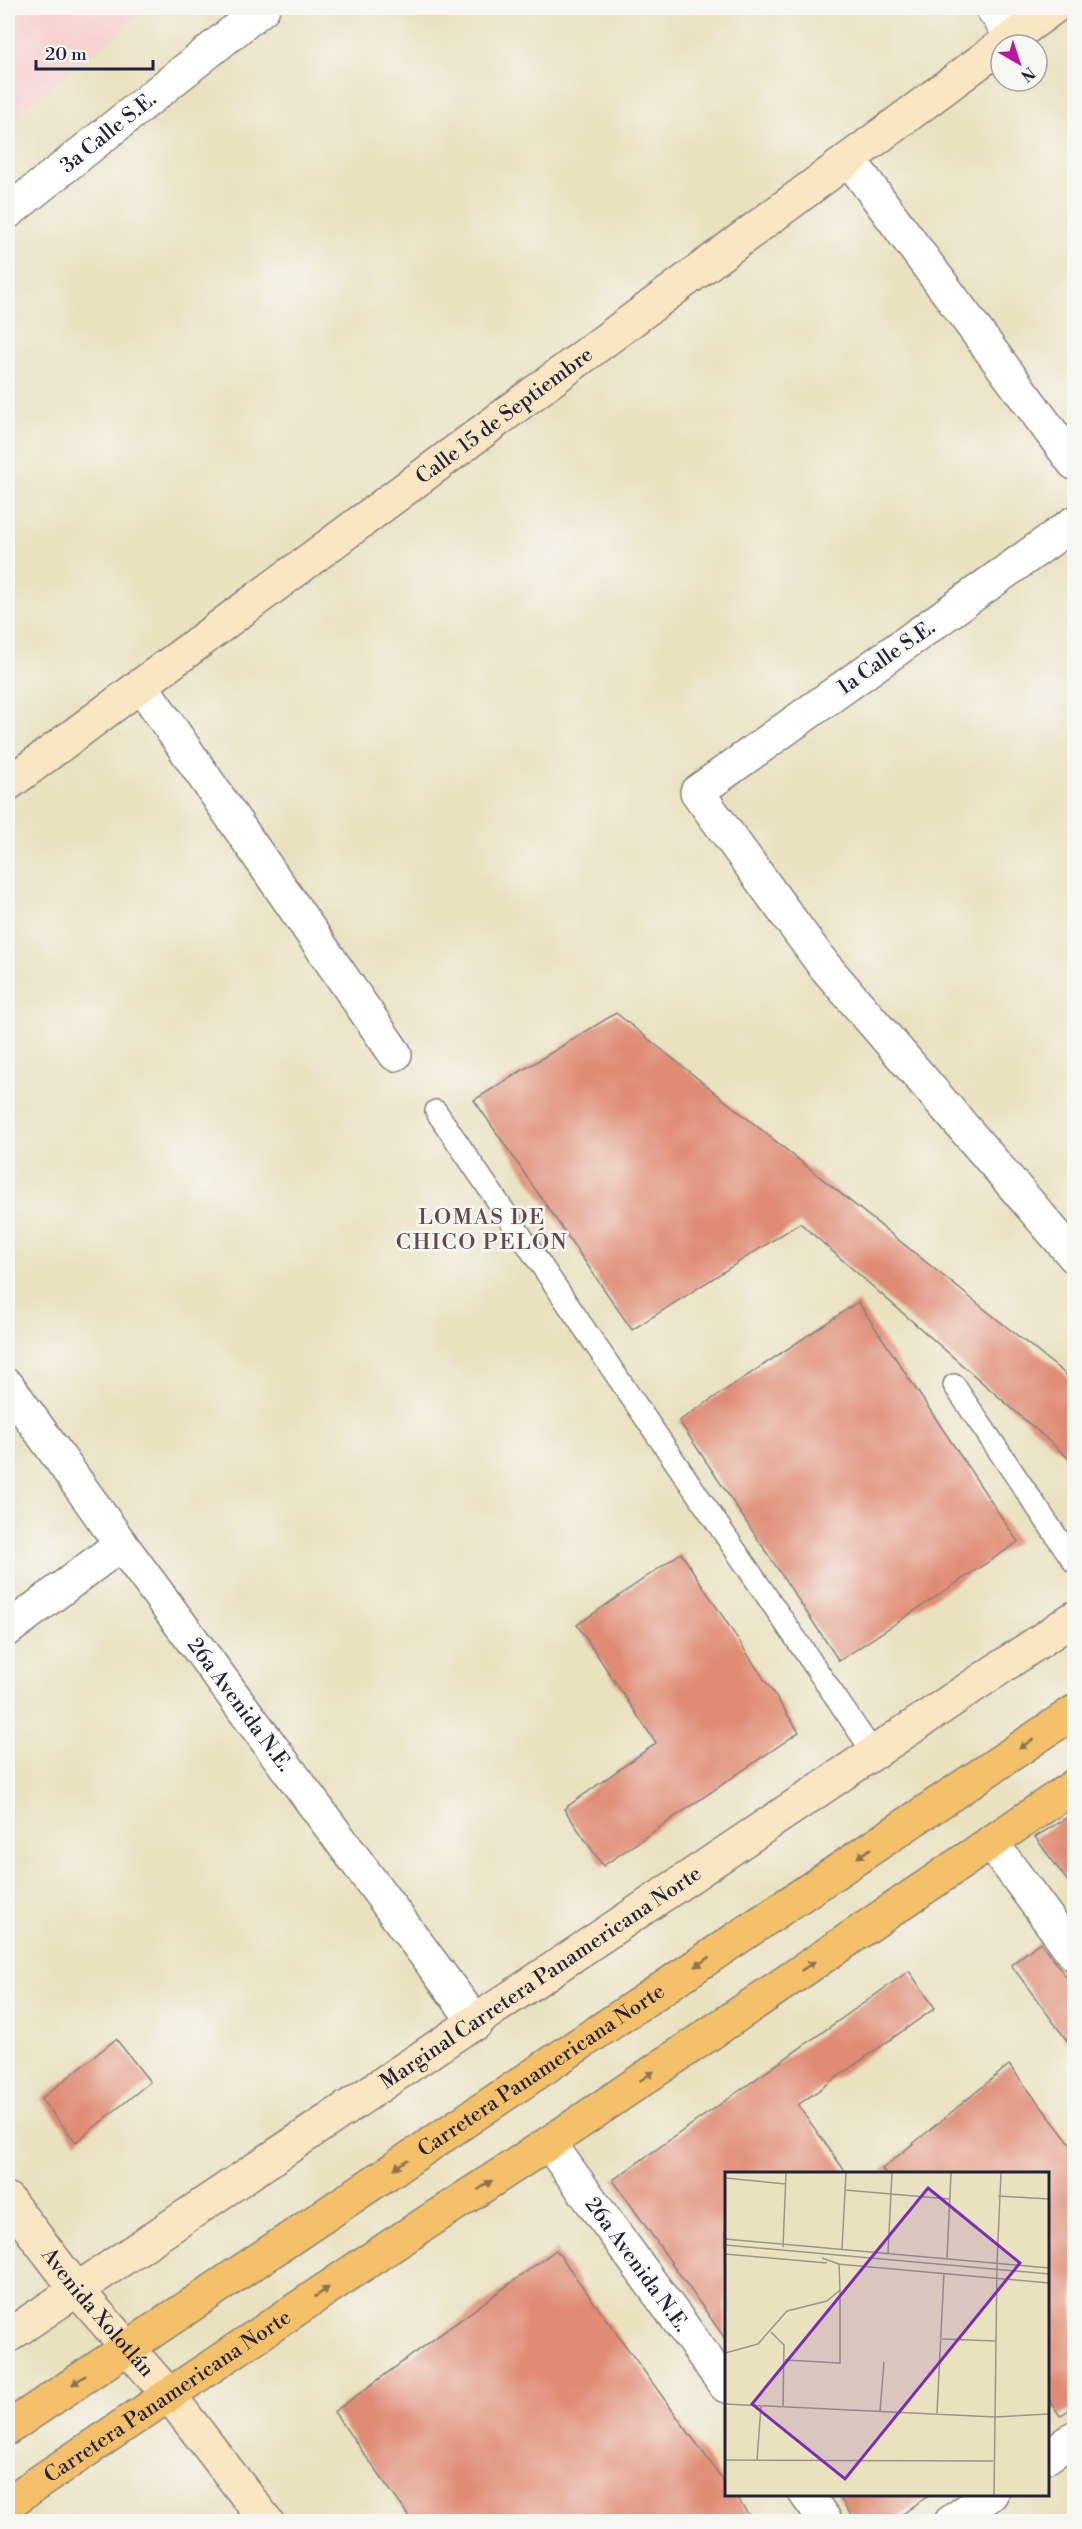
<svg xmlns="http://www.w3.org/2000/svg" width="1082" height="2529" font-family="'Libre Bodoni',serif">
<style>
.built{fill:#f7d0ce}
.building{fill:#e08c74}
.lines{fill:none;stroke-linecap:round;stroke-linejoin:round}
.lane-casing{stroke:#86827d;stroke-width:24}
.street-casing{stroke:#86827d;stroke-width:36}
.secondary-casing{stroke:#86827d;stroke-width:36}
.highway-casing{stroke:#86827d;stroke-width:36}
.lane{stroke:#fff;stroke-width:21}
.street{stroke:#fff;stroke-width:33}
.secondary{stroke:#fbe6c3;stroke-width:33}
.highway{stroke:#f4c16a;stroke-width:33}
.oneway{fill:#8b7252}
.labels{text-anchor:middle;stroke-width:5;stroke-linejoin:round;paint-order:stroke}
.street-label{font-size:21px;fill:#22223b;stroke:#f6f6f2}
.neighbourhood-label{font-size:22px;letter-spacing:1.5px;fill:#64474f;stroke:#f6f6f2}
.inset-road{fill:none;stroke:#9a958a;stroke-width:1.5}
.view{fill:#7b2cbf;fill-opacity:0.15;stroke:#7b2cbf;stroke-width:3}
.inset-edge{fill:none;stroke:#22223b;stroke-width:3}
</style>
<rect width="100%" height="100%" fill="#f6f6f2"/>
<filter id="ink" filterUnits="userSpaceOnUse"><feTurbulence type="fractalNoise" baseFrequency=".0167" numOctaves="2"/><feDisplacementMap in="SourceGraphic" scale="12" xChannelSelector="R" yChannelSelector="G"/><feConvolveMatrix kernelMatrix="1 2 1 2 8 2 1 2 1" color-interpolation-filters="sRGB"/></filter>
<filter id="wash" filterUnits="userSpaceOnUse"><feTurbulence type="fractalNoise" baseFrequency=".008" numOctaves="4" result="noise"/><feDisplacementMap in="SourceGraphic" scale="24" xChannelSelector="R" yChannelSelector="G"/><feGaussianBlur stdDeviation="1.35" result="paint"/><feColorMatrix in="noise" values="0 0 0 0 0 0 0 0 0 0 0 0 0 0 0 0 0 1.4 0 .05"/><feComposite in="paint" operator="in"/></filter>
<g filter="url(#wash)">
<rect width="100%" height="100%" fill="#eae1bf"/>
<path class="built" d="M8,8H148L8,122Z"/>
<g id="blocks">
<path class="building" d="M616,1013L1074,1381V1463L800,1223L632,1330L474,1100Z
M858,1302L1018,1542L839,1661L679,1421Z
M681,1553L799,1732L603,1866L564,1809L656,1743L577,1625Z
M1074,1813V1890L1035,1837Z
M1040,1942L1074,1987V2050L1011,1965Z
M909,1971L935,2008L798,2105L847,2174H726V2340L613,2180Z
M116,2039L150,2082L76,2142L41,2099Z
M1009,2065L1074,2149V2406L1060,2416L1048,2398V2174H886L882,2169Z
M556,2250L726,2484V2494H734L754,2522H413L334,2412Z
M837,2494H930L892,2522H856Z"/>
</g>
</g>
<g filter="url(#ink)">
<use href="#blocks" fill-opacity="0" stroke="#86827d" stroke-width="1.5"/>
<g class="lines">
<defs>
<path id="lane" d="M436,1111L875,1755
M954,1385L1074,1562"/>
<g id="street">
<path d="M992,8L1013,37"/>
<path d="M849,159L1074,463"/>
<path id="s1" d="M8,212L263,8"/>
<path d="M1074,523L697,792L822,963L1074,1256"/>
<path d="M141,685L395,1054"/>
<path id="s2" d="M8,1386L121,1544L476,2023"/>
<path d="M8,1629L121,1544"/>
<path d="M991,1842L1074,1954"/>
<path id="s3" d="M549,2143L726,2386"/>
<path d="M1048,2456L1074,2438"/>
<path d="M806,2494L826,2522"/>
<path d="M951,2522L991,2494"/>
</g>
<g id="secondary">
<path d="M1002,45L1053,8"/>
<path id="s4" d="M8,784L1001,46"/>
<path id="s5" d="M8,2200L77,2290L169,2395L267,2522"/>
<path id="s6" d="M8,2336L1074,1618"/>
</g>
<g id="highway">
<path id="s7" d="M8,2428L1074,1712"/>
<path id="s8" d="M8,2503L365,2263L549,2143L1074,1786"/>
</g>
</defs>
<use href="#lane" class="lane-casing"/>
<use href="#street" class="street-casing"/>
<use href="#secondary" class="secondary-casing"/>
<use href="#highway" class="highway-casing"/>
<use href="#lane" class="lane"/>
<use href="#street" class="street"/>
<use href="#secondary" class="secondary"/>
<use href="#highway" class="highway"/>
</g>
<defs><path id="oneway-solid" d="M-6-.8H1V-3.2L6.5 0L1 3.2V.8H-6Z" transform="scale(1.5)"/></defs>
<g class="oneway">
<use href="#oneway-solid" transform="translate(1026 1744) rotate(146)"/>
<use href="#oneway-solid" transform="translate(864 1853) rotate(146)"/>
<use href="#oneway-solid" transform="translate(702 1962) rotate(146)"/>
<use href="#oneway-solid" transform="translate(808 1966) rotate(-34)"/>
<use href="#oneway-solid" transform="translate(647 2076) rotate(-34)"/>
<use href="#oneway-solid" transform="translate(401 2164) rotate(146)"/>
<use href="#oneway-solid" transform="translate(485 2185) rotate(-33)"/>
<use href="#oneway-solid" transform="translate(322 2292) rotate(-34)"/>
<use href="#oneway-solid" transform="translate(79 2380) rotate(146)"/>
</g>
</g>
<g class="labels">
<g class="street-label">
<text dy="7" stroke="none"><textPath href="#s1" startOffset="128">3a Calle S.E.</textPath></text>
<text dy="7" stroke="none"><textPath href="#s4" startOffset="618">Calle 15 de Septiembre</textPath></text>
<text transform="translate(886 657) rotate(-35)" y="7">1a Calle S.E.</text>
<text dy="7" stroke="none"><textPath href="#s2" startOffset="394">26a Avenida N.E.</textPath></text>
<text dy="7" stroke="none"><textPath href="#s6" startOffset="642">Marginal Carretera Panamericana Norte</textPath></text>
<text dy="7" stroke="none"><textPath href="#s7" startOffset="642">Carretera Panamericana Norte</textPath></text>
<text dy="7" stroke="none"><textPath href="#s3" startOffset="150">26a Avenida N.E.</textPath></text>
<text dy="7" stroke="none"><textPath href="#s5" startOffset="144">Avenida Xolotlán</textPath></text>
<text dy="7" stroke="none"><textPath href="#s8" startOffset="192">Carretera Panamericana Norte</textPath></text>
</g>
<g class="neighbourhood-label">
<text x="482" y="1224">LOMAS DE<tspan x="482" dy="25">CHICO PELÓN</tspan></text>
</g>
</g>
<g transform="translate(725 2172)">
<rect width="324" height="324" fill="#eae1bf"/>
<path class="inset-road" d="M0,6L61,12M120,18L224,27M273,24L324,27M0,67L324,96M0,73L324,102M58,75L61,1M117,77L121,1M163,81L167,1M0,82L102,91M97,86L114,92M222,86L226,1M272,91L276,1M112,92L324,111M46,160L59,173L58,235M217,167L271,169M0,181L33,172L62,139L102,129L115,118L114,92M60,188L115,191V118M0,232L270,245L324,242M155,239L159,190M212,241L219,101M0,288L268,289M32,288L36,234M269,323L272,92"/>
<path class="view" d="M203,16L295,91L120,307L27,232Z"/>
<rect width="324" height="324" class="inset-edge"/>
</g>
<rect width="1082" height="2529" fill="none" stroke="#f6f6f2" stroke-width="30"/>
<g transform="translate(1019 63) rotate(141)"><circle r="28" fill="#f6f6f2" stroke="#a1a1a9" stroke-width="1.5"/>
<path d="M0-4.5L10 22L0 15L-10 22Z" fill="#b5179e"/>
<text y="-9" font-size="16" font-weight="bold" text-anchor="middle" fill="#22223b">N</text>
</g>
<path d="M36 60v9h117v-9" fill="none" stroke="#22223b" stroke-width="3"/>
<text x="45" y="60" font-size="18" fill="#22223b" stroke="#f6f6f2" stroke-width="4.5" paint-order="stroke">20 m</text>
</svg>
